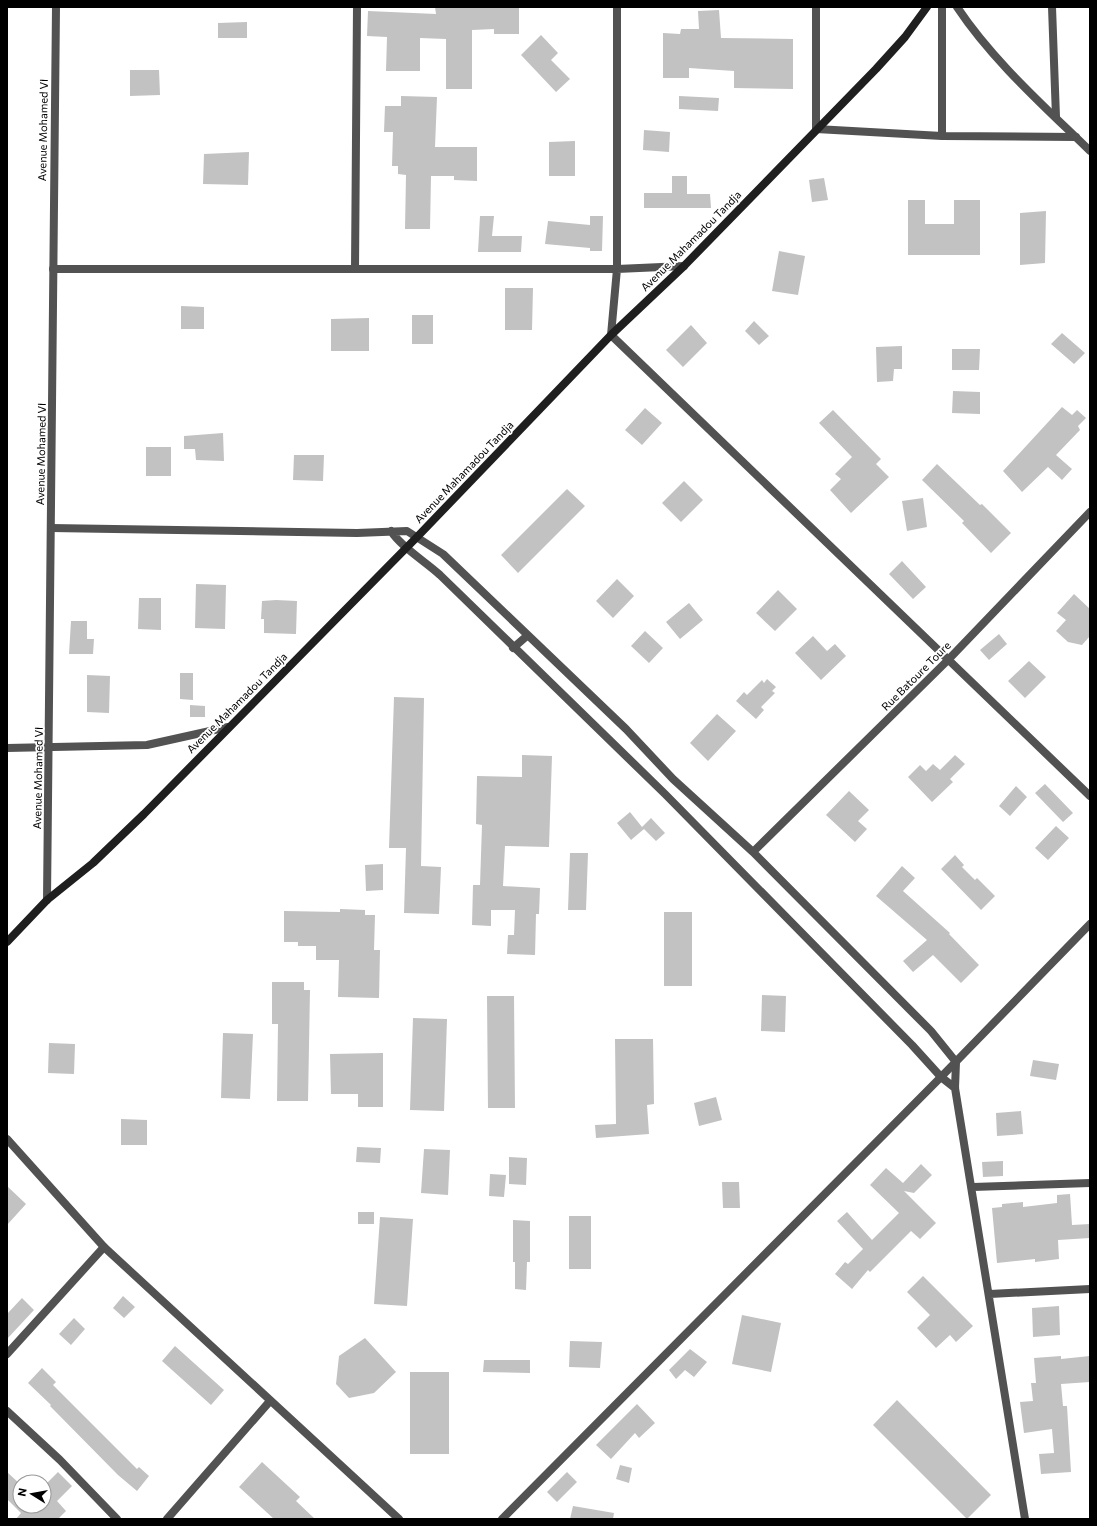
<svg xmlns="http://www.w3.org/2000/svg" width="1097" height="1526" font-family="Commissioner,sans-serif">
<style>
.building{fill:#c2c2c2}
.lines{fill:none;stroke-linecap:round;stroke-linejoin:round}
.minor{stroke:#525252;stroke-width:8}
.tertiary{stroke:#525252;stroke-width:8}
.secondary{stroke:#1f1f1f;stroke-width:8}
.labels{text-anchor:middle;stroke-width:3.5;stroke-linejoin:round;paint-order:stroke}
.street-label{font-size:11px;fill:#000;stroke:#fff}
</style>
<rect width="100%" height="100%" fill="#fff"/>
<path class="building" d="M435,7H519V34H494V29L472,30V89H446V39L420,38V71H386L387,37L367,36L368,11L436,14Z
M719,10L721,38L793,39V89L734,88V71L689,68V78H663V33L680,34L681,29H699L698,11Z
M247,22V38H218V23Z
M541,35L558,53L551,60L570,79L556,92L521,55Z
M130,70H159L160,95L130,96Z
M401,96L437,97L435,147H477V181L454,180V176H431L430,229H405L406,175L398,174V166H392L393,132H384L385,106H401Z
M679,96L719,98L718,111L679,109Z
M644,130L670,132L669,152L643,150Z
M575,141V176H549V142Z
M249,152L248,185L203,184L204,154Z
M672,176H687V194H710L711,208H644V193H672Z
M824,178L828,200L812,202L809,180Z
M908,200H925V224H954V200H980V255H908Z
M1046,211L1045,263L1020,265V213Z
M480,216H494L492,236H522L521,252H478Z
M590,216H603L602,251H590V248L545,244L548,221L590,225Z
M779,251L805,256L798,295L772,291Z
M505,288H533L532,330H505Z
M181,306L204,307V329H181Z
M412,315H433V344H412Z
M369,318V351H331V319Z
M754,321L769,336L759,345L745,331Z
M691,325L707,343L683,367L666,350Z
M1062,333L1085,353L1074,364L1051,344Z
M902,346V369H894L893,381L877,382L876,347Z
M952,349H980L979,370H952Z
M953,391L980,392V414L952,413Z
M1062,407L1072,415L1077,410L1086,418L1078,426L1080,430L1056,455L1072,469L1062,480L1048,467L1022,492L1003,471Z
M645,408L662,423L642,445L625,430Z
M833,410L881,459L876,464L889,477L851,513L830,490L841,479L835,474L852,457L819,423Z
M223,433L224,461L196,460L195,449H184V436Z
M146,447H171V476H146Z
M294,455H324L323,481L293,480Z
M937,464L980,505L982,504L1011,533L991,553L962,523L964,521L922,480Z
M684,481L703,500L681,522L662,503Z
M567,489L585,506L518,573L501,555Z
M923,498L927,527L907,531L902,501Z
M902,561L926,587L913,599L889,574Z
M617,579L634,596L613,618L596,601Z
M196,584L226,585L225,629L195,628Z
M778,590L797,609L775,631L756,613Z
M1074,594L1090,609V636L1082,645L1068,642L1056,631L1066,620L1057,613Z
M139,598H161V630L138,629Z
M276,600L297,601L296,634L264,633V619H261L262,601Z
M689,603L703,620L680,639L666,622Z
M71,621H87V639H94L93,654H69Z
M645,631L663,648L649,663L631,646Z
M999,634L1007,644L989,660L980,650Z
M813,636L827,651L835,644L846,656L821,680L795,653Z
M1029,661L1046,677L1025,698L1008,681Z
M180,673H193V700L180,699Z
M87,675L110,676L109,713L87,712Z
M767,679L776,687L772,691L775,693L761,707L764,710L756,719L736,701L744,692L747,695L762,680L764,683Z
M394,697L424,698L421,866L441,867L439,914L404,913L406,848H389Z
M190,705L205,706V717H190Z
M717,714L736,731L708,761L690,743Z
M522,755L552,756L549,847L505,846L503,886L540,888L539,914H536L535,955L507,954L508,935H514L515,910H491V926L472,925L473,885H480L482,825L476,824L477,776L522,777Z
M955,755L965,764L950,779L953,782L932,802L908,777L920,765L926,771L933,764L940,770Z
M1045,784L1073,813L1063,822L1035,793Z
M1016,786L1027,797L1010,816L999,806Z
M849,791L869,810L858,821L867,829L855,842L826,815Z
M630,812L642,827L651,818L665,833L656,841L643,828L644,829L631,840L617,823Z
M1056,826L1069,838L1048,860L1035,848Z
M570,853H588L586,910H568Z
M955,855L964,865L962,867L975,880L977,878L995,896L981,910L941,869Z
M383,864V890L366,891L365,865Z
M902,866L915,878L903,891L950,933L949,934L979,965L961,983L933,955L913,972L903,961L927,940L876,896Z
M340,909L365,910V915H375L374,950H380L379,998L338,997L339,960H316V946H298V942H284V911L340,912Z
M664,912H692V986H664Z
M272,982H304V990H310L308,1101H277L278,1024H272Z
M762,995L786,996L785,1032L761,1031Z
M487,996H514L515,1108H488Z
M413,1018L447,1019L444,1111L410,1110Z
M223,1033L253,1034L250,1099L221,1098Z
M615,1039H653L654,1104L647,1105L649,1134L596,1138L595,1125L616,1124Z
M49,1043L75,1044L74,1074L48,1073Z
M383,1053V1107H358V1094H331L330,1054Z
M1033,1060L1059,1064L1056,1080L1030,1076Z
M716,1097L722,1120L699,1126L694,1103Z
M1021,1111L1023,1134L997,1136L996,1113Z
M121,1119L147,1120V1145H121Z
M357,1147L381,1148L380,1163L356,1162Z
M424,1149L450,1150L448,1195L421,1193Z
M509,1157L527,1158L526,1185L509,1184Z
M1003,1161V1176L983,1177L982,1162Z
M921,1164L932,1175L914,1193L904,1191L936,1223L920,1239L911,1231L870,1272L868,1270L852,1289L835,1274L845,1262L848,1264L863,1249L837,1221L847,1212L872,1240L899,1213L870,1185L886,1168L903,1183Z
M490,1174L506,1175L504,1197L489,1196Z
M722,1182H739L740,1208H723Z
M7,1186L26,1204L7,1225Z
M1070,1194L1072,1225L1090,1224V1238L1058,1240L1059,1259L1035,1262V1259L997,1263L992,1208L1002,1207V1204L1023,1202V1207L1057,1203V1195Z
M358,1212H374V1224H358Z
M569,1216H591V1269H569Z
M380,1217L413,1219L407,1306L374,1304Z
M513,1220L530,1221V1262H527L526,1290L515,1289V1262H513Z
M923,1276L973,1326L956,1342L950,1335L936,1348L917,1328L930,1315L907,1292Z
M123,1296L135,1307L124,1318L113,1308Z
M22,1298L34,1310L7,1339V1314Z
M1059,1306L1060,1335L1033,1337L1032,1308Z
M742,1315L781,1323L771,1372L732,1364Z
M74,1318L85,1329L71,1345L59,1334Z
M365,1338L396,1372L374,1393L349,1398L336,1384L339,1356Z
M570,1341L602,1342L600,1368L569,1367Z
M175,1346L224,1390L211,1405L162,1361Z
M690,1349L707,1362L694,1377L685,1370L676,1379L669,1370Z
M1061,1356V1359L1090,1356V1382L1061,1384L1063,1406H1067L1071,1472L1041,1474L1039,1454L1054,1453L1052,1429L1024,1433L1020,1402L1033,1401L1031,1383H1036L1034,1358Z
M484,1360H530V1373L483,1372Z
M42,1368L56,1382L53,1385L137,1469L139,1467L149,1476L137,1491L118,1475L50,1406L51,1405L28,1383Z
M410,1372H449V1454H410Z
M897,1400L991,1495L967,1519L873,1425Z
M637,1404L655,1423L639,1438L635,1433L611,1459L596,1445Z
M262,1462L300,1497L296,1501L315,1519H274L239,1487Z
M620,1465L632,1468L629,1483L616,1479Z
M7,1472L20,1484V1506H44V1489L46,1490L49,1487L46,1484L58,1472L72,1486L57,1501L66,1511L58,1519H16L21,1513L7,1499Z
M567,1472L577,1482L557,1502L547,1492Z
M573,1506L614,1513L613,1519H570Z"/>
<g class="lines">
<path class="minor" d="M617,7V269L611,335L1090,796
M816,7V129L942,136L1076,137
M942,7V136
M1052,7L1056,117
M53,269H617L684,266
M355,269L357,7
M51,528L357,533L407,531L443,554L626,729L673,779L753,852L931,1031L956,1062L955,1088L1025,1519
M391,531C400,546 426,562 440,575L665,794L912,1045L941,1077L955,1088
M513,648L528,635
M7,748L147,745L228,727
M753,852L948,660L1090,512
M973,1187L1090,1183
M990,1294L1090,1289
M7,1354L104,1247
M7,1411L60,1460L117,1519
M167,1519L270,1401"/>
<path class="tertiary" d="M957,7C993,61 1044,106 1090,151
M47,900L56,7
M7,1139L104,1247L399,1519
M502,1519L941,1077L1090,924"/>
<path class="secondary" d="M7,942L47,900L93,863L144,814L418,536L611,335L684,266L876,69L905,37L927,7"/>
</g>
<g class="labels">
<g class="street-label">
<text transform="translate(43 130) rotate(-89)" y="4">Avenue Mohamed VI</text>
<text transform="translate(691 241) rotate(-45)" y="4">Avenue Mahamadou Tandja</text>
<text transform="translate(41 454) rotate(-89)" y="4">Avenue Mohamed VI</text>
<text transform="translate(464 472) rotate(-46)" y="4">Avenue Mahamadou Tandja</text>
<text transform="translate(916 676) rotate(-45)" y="4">Rue Batoure Toure</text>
<text transform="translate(237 703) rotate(-45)" y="4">Avenue Mahamadou Tandja</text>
<text transform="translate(38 778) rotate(-89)" y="4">Avenue Mohamed VI</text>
</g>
</g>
<rect width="1097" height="1526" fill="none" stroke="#000000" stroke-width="16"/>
<g transform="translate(32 1494) rotate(281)"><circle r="19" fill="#ffffff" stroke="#999999"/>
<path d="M0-3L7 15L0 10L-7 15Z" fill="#000000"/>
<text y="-6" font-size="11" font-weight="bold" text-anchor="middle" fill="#000000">N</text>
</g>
</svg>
